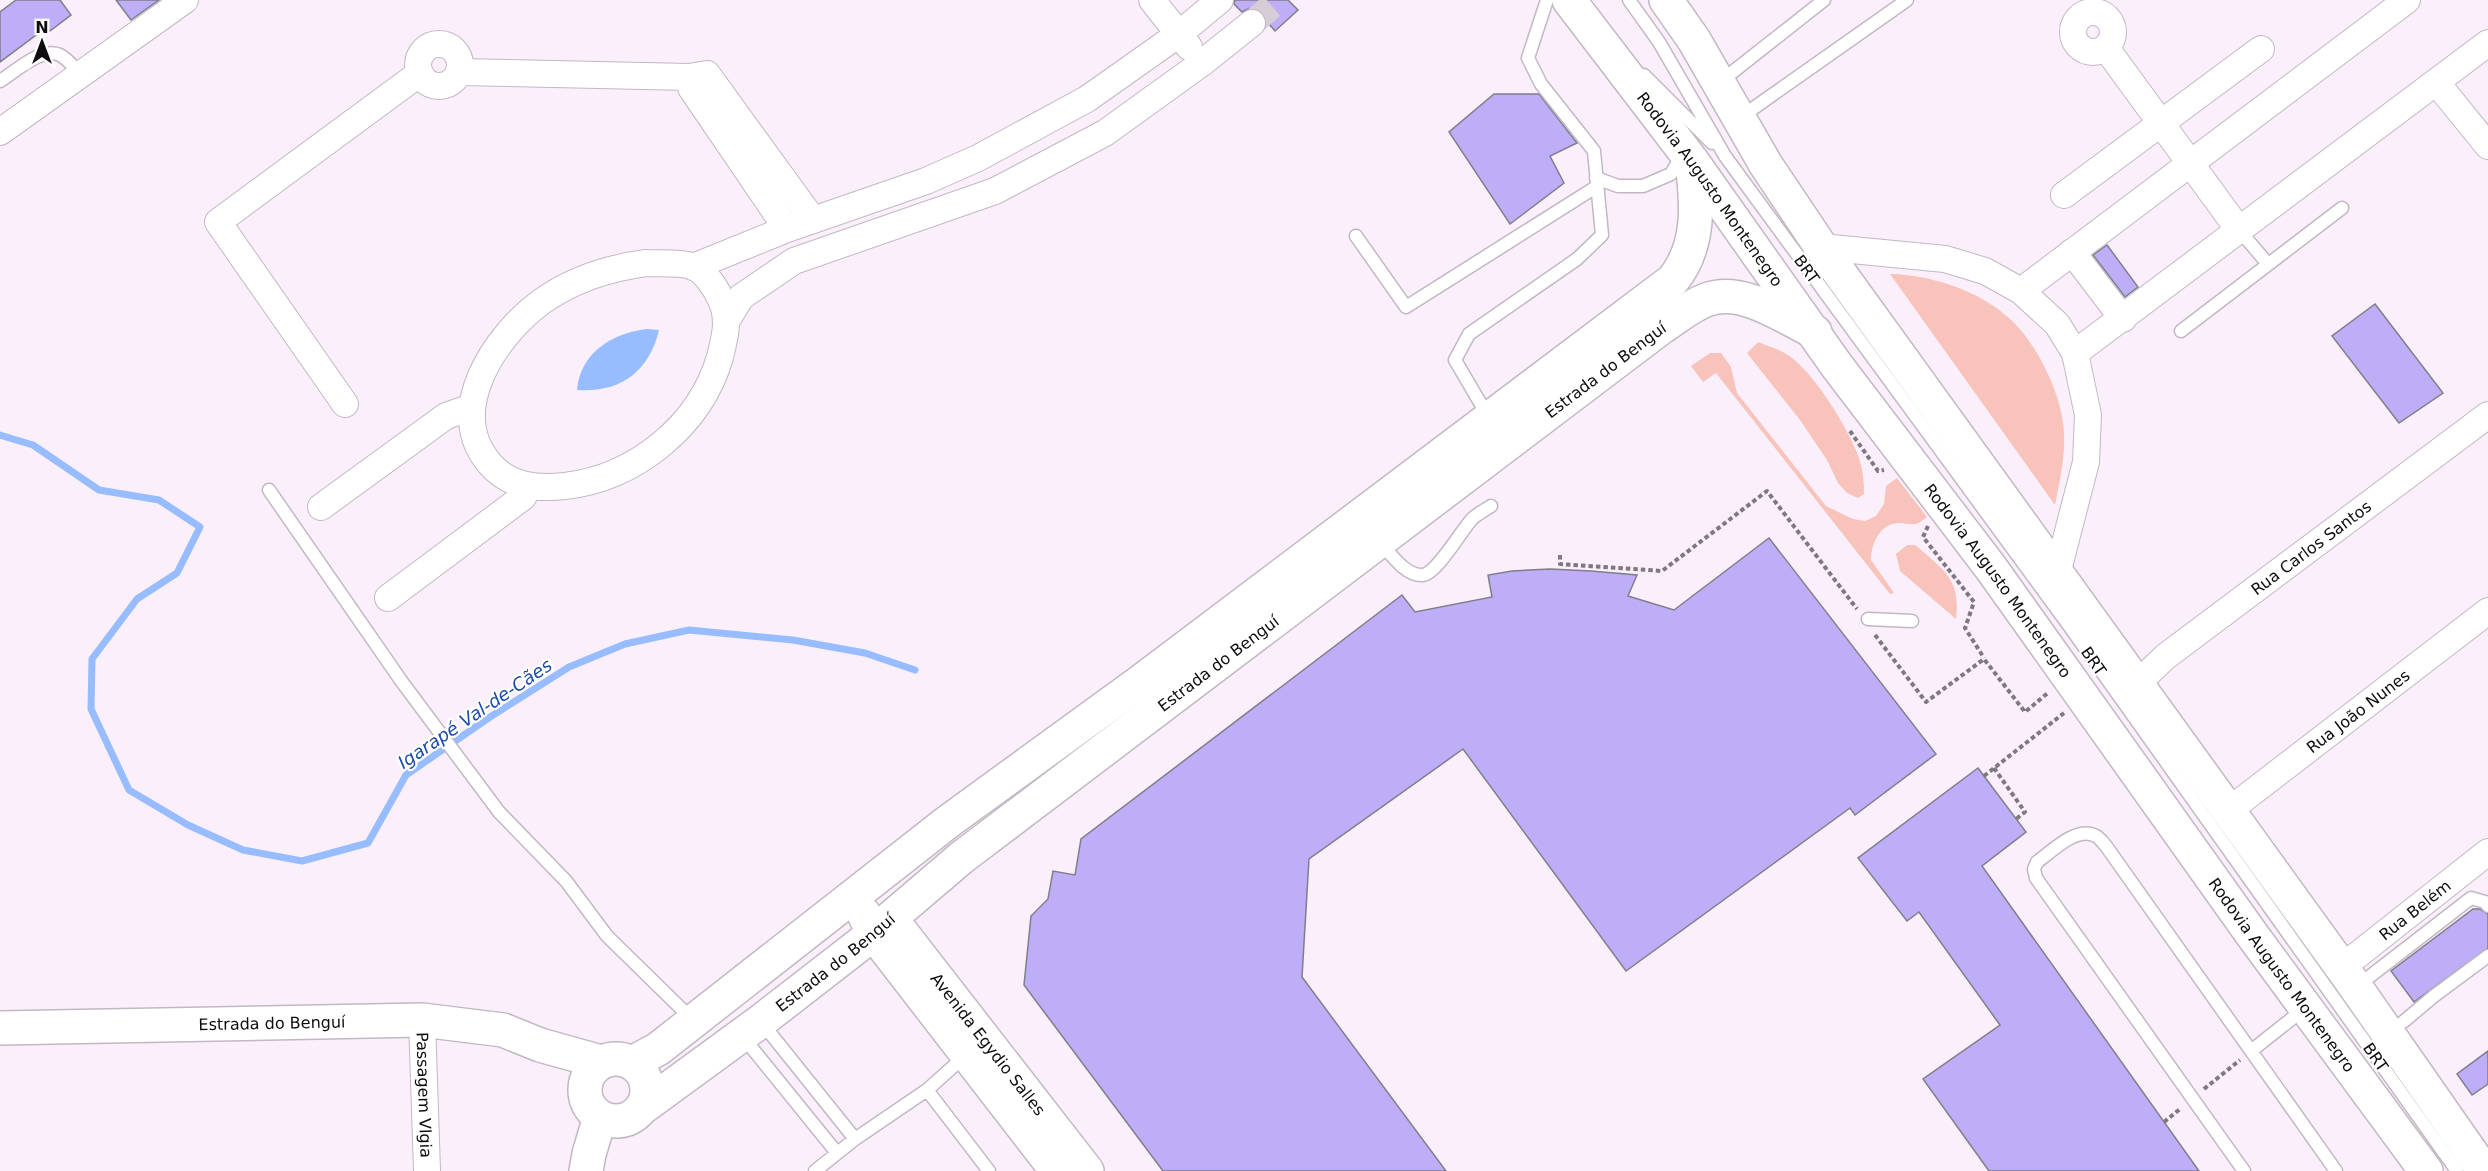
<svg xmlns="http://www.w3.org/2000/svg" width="2488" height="1171" font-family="'DejaVu Sans',sans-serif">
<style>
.green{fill:#f8c3bb}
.water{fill:#97bcff}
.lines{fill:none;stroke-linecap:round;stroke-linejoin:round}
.stream{stroke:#97bcff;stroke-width:7}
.building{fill:#bdaef7;stroke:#807e8b;stroke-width:1.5}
.street-tunnel{stroke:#d7cdd7;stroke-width:26;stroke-dasharray:26 13;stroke-linecap:butt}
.lane-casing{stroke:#c2b8c3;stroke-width:15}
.street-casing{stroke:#c2b8c3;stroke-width:28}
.secondary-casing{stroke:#c2b8c3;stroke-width:36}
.primary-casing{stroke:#c2b8c3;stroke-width:36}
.path{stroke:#7e787f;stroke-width:4;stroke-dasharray:4.5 3;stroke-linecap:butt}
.lane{stroke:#fff;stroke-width:12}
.street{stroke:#fff;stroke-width:26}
.secondary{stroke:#fff;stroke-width:33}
.primary{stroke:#fff;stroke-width:33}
.labels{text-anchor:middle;stroke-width:4.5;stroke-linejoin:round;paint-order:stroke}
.street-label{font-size:16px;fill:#0f0c10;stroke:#fff}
.water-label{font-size:18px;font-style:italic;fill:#1a4caa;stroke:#fff}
</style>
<rect width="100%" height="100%" fill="#faeffa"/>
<path class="green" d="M1890,274C1931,275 1978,290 2009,318C2035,341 2059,389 2063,423C2067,450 2060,479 2055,505Z
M1758,342C1767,346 1779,349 1788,355C1813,371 1849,429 1859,458C1863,470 1864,482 1864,494L1858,498L1847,493L1838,483L1827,460L1800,420L1747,353Z
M1710,353H1721L1731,367L1737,393L1826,506L1853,519L1865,521L1876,516L1884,504L1886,486L1897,478L1927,517C1924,519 1919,524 1915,524C1911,525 1905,523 1900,523C1881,522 1871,543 1871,560L1894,593L1890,594L1716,373L1703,382L1691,366Z
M1907,545H1915C1943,569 1961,579 1956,619L1900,571L1896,554Z"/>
<path class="water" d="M647,329L659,330C649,372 620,393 577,390C580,353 612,333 647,329Z"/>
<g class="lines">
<path class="stream" d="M0,435L33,445L99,490L159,500L200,527L177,573L137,599L92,659L91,709L129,790L188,825L243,850L302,861L368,843L406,775L490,717L569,667L625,644L689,630L793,640L865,653L915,670"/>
</g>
<path class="building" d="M16,0H60L71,15L50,31L47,27L0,62V12Z
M116,0H159L131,20Z
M1235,0H1288L1298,10L1275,31L1269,24L1266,27L1267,20L1263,13L1250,8L1242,12L1234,4Z
M1494,94H1539L1577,143L1550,156L1564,183L1510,224L1449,132Z
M2107,245L2138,287L2125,297L2093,255Z
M2375,304L2443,393L2399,423L2332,336Z
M1769,538L1936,754L1855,815L1850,808L1626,971L1463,749L1309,859L1302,977L1446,1171H1163L1024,985L1031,916L1048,899L1053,871L1075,875L1081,839L1402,595L1415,612L1492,597L1488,575L1512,571L1550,569L1591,571L1637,575L1628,596L1674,610Z
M1978,768L2026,832L1982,866L2199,1171H1989L1923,1079L2000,1025L1919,912L1907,921L1858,858Z
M2473,909H2480L2488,914V948L2414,1002L2391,971Z
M2488,1051V1084L2472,1095L2457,1074Z"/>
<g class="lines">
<path class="street-tunnel" d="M1252,23L1279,0"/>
<defs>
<path id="lane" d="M1629,0L1659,42L1725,156L2070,627L2457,1171
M1644,75L1712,143
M0,81C15,72 42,46 60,55C68,59 75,69 82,75
M1720,82L1824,0
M1741,117L1907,0
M1596,178L1618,186H1643L1671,174L1684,152
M2239,230L2268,264
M1356,236L1406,307L1596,187
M2181,331L2342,208
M1489,418L1455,360L1469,334L1577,259L1602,235L1594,151L1541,84L1528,58L1547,0
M269,490L402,682L499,812L566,881L607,936L694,1021
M1380,542C1390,553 1406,577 1423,575C1437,573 1461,531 1472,519C1477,514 1485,510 1491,506
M1868,619L1912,621
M2369,977L2471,898L2485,902L2488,906
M2403,1022L2434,996L2488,956
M762,1023L855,1139
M743,1037L837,1153
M2251,1051L2304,1009
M927,1090L966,1055
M815,1171L855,1139L927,1090L989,1171
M2244,1171L2036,878L2034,869L2037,862C2051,852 2077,825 2096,836C2100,838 2103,843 2106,846L2336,1171"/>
<g id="street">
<path d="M1152,0L1189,47"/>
<circle cx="2093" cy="32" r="20"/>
<circle cx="439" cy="65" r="21"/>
<path d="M2106,48L2239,230"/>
<path d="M459,72L689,77L707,74L813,220"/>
<path d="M689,77L691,88L787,229"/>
<path d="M2436,82L2488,146"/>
<path d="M0,132L185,0"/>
<path d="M2064,195L2261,49"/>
<path d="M1821,247L1945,259L1985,271L2021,291L2057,324L2075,353L2088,415L2086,462L2057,574"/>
<path d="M2072,252L2123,319"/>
<path d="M646,263C661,264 678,262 692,266C704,270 716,288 721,300C730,319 725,337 720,357C700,426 635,478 565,486C537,489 510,487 490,464C444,411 495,336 541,302C573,279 608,268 646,263Z"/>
<path d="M693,267L787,229L926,181L978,158L1087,99L1179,34L1220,0"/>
<path d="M2021,291L2407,0"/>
<path d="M727,320L741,297L794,261L995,191L1105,133L1202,63L1252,23"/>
<path d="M2075,353L2488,43"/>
<path d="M345,404L218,222L420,73"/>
<path d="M321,507L446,416L472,407"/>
<path d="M388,598L523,497L529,487"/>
<path id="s1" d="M2138,683L2165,657L2488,415"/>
<path id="s2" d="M2228,811L2488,611"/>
<path id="s3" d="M2341,968L2488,852"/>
<path id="s4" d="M422,1020L427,1171"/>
</g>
<g id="secondary">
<path d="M864,914L873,933L1057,1171"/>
<path id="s5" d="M895,924L1087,1171"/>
<path id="s6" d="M0,1028L422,1020L503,1030L540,1045L601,1062"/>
<circle cx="616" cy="1090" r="31"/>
<path d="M632,1063L658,1049L949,821L1140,682L1673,280C1701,245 1697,203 1692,161"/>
<path id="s7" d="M642,1108L761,1021L859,945L961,858L1662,327C1676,318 1690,306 1706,300C1742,286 1783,317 1815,332"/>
<path d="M586,1171L589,1154L600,1117"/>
</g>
<g id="primary">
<path id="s8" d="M1569,0L1692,161L1837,366L1991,568L2253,936L2426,1171"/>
<path d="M1666,0L1694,40L1766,165L1821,247L2350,979L2484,1171"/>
</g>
</defs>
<use href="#lane" class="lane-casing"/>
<use href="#street" class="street-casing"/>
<use href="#secondary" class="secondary-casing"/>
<use href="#primary" class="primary-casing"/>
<path class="path" d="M1850,431L1878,471L1884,470
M1928,526L1923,537L1974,602L1965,628L1984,658
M1560,555V564L1662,571L1767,491L1857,609
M1875,635L1926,702L1984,659L2025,712L2049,692
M1994,768L2025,812L2016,819
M1984,776L2064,713
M2204,1089L2240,1060
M2164,1122L2180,1109"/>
<use href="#lane" class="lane"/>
<use href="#street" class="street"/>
<use href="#secondary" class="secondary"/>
<use href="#primary" class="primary"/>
</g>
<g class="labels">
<g class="street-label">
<text dy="6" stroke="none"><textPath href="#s8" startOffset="236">Rodovia Augusto Montenegro</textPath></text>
<text transform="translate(1807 269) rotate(54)" y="6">BRT</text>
<text dy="6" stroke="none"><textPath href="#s7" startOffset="1214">Estrada do Benguí</textPath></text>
<text dy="6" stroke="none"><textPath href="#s1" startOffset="220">Rua Carlos Santos</textPath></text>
<text dy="6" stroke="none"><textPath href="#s8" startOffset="722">Rodovia Augusto Montenegro</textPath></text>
<text transform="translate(2094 661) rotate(55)" y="6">BRT</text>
<text dy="6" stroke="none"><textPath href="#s7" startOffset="728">Estrada do Benguí</textPath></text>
<text dy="6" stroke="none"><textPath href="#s2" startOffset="164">Rua João Nunes</textPath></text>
<text dy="6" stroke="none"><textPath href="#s3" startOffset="94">Rua Belém</textPath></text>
<text dy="6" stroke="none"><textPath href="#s7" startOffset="242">Estrada do Benguí</textPath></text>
<text dy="6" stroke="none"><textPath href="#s8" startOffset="1208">Rodovia Augusto Montenegro</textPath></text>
<text dy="6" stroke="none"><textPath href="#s6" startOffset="272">Estrada do Benguí</textPath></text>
<text dy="6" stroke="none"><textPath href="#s5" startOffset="152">Avenida Egydio Salles</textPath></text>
<text transform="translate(2376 1057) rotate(55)" y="6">BRT</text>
<text dy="6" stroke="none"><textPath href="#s4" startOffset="75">Passagem Vlgia</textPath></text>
</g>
<g class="water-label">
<text transform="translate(475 714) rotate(-34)" y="6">Igarapé Val-de-Cães</text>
</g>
</g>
<g transform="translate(42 42)" stroke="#ffffff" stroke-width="4.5" paint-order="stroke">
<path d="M0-4.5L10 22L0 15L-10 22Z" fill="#0f0c10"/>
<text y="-9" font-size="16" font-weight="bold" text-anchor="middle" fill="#0f0c10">N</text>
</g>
</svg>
